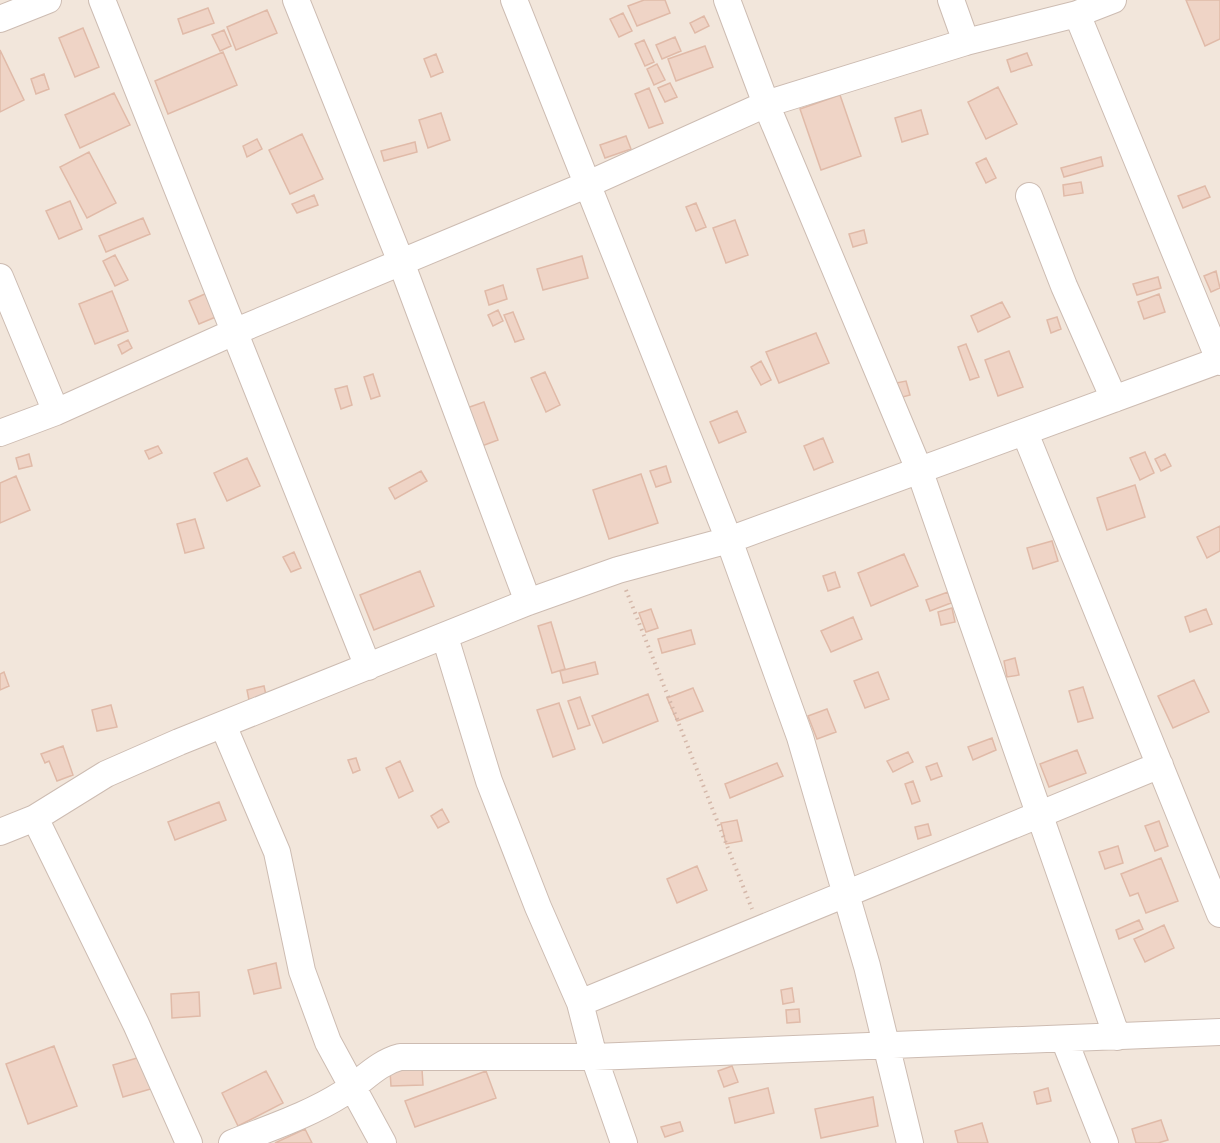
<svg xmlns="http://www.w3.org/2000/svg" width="1220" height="1143" font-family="'PT Sans Narrow',sans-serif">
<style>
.residential{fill:#f2e6db}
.building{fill:#efd4c6;stroke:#e0baa8;stroke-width:1.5}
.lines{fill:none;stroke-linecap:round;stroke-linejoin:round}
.minor-casing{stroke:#cdbcb2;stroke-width:28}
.path{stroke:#d4b7a9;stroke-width:4;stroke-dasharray:1.5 4.5;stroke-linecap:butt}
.minor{stroke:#fff;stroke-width:26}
</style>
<rect width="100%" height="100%" fill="#fbf5ec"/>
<path class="residential" d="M0,0H1220V1143H0Z"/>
<path class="building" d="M644,0H665L670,13L637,26L628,6Z
M1186,0H1220V39L1205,46Z
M208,8L214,23L183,34L178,19Z
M267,10L277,33L236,50L227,27Z
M623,13L632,31L619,37L610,19Z
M704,16L709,26L695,33L690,23Z
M83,28L99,67L75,77L59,38Z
M224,30L231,46L220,51L212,35Z
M675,37L681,51L662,59L656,45Z
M644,40L654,62L645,66L635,44Z
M705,46L713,67L676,81L668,59Z
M0,50L24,100L0,112Z
M223,52L237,85L168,114L155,81Z
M1027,53L1032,65L1011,72L1007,60Z
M436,54L443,72L431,77L424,59Z
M657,64L665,80L654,85L647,69Z
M44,74L49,89L36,94L31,79Z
M670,83L677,97L665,102L658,88Z
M998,87L1017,124L986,139L968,102Z
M649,88L663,123L649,128L635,94Z
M114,93L130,125L80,148L65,115Z
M840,95L861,156L821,170L800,109Z
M921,110L928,134L902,142L895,118Z
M441,113L450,140L428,148L419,120Z
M302,134L323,179L290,194L269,150Z
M626,136L631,149L605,158L600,145Z
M257,139L262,149L247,157L243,146Z
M415,142L417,152L384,161L381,151Z
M89,152L116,203L87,218L60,167Z
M1101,157L1103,166L1064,177L1061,168Z
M986,158L996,178L986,183L976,163Z
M1081,182L1083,193L1064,196L1063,185Z
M1205,186L1210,197L1183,208L1178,196Z
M314,195L318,205L297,213L292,204Z
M70,201L82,229L59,239L46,211Z
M696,203L706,227L696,231L686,207Z
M143,218L150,234L106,252L99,236Z
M735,220L748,255L726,263L713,228Z
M864,230L867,243L853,247L849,234Z
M115,255L128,280L115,286L103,261Z
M582,256L588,278L543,290L537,269Z
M1216,271L1220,288L1211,292L1204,276Z
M1158,277L1161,288L1137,295L1133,284Z
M503,285L507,299L489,305L485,291Z
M112,291L128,331L95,344L79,304Z
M207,293L218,316L199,324L189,301Z
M1159,294L1165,312L1144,319L1138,302Z
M1002,302L1010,317L978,332L971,316Z
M498,310L503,321L493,326L488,315Z
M513,312L524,339L515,342L504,315Z
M1057,317L1061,329L1051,333L1047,320Z
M816,333L829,363L779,383L766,352Z
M128,340L132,348L122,354L118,345Z
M966,344L979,377L970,380L958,347Z
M1009,351L1023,387L998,396L985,360Z
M761,361L771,380L761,385L751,367Z
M545,372L560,405L546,412L531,378Z
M373,374L380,396L371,399L364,377Z
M906,381L910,395L895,399L891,384Z
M347,386L352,405L341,409L335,389Z
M484,402L498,440L479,447L464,409Z
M737,411L746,432L719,443L710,422Z
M823,438L833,462L814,470L804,446Z
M158,446L162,453L149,459L145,451Z
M1145,452L1154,473L1140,480L1130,458Z
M29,454L32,466L19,469L16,458Z
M1165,454L1171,466L1161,471L1155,459Z
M247,458L260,486L227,501L214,473Z
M666,466L671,482L656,487L650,471Z
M421,471L427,481L395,499L389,488Z
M641,474L658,523L609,539L593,490Z
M16,476L30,510L0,523V483Z
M1135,485L1145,517L1107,530L1097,498Z
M195,519L204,548L185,553L177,524Z
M1220,526V551L1207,558L1197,537Z
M1052,541L1058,561L1033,569L1027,548Z
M294,552L301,568L291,572L283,557Z
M904,554L918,586L871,606L858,573Z
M420,571L434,606L374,630L360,595Z
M835,572L840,587L828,591L823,576Z
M948,592L951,603L930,611L926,600Z
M952,608L955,622L941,625L938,612Z
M651,609L658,628L646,632L639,613Z
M1206,609L1212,624L1190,632L1185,617Z
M853,617L862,639L831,652L821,631Z
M551,622L565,669L552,673L538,626Z
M691,630L695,644L662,653L658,639Z
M1015,658L1019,675L1007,677L1004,661Z
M595,662L598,674L563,683L560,671Z
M4,672L9,686L0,690V674Z
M878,672L889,699L865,708L854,681Z
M1194,680L1209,712L1173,728L1158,696Z
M264,686L266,695L249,700L247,690Z
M1083,687L1093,718L1078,722L1069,691Z
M693,688L703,711L677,721L667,698Z
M648,694L658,721L603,743L592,716Z
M580,697L590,725L578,729L568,701Z
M559,703L575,749L553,757L537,710Z
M111,705L117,727L97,731L92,710Z
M827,709L836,732L817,739L808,716Z
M992,738L996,750L973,760L968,747Z
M63,746L73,775L57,781L49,761L45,763L41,754Z
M1077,750L1086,773L1049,787L1040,764Z
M908,752L913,762L893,772L887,761Z
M356,758L360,770L353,773L348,760Z
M400,761L413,791L399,798L386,768Z
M777,763L783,776L730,798L725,784Z
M937,763L942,776L931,780L926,767Z
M913,781L920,801L912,804L905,784Z
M219,802L226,820L175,840L168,822Z
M442,809L449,822L438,828L431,816Z
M737,820L742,841L726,844L721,823Z
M1159,821L1168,846L1155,851L1145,826Z
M928,824L931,835L918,839L915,827Z
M1118,846L1123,863L1105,869L1099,852Z
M1161,858L1178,901L1146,913L1138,893L1130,896L1121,874Z
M697,866L707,890L677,903L667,879Z
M1139,920L1143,929L1119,939L1116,930Z
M1164,925L1174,948L1145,962L1134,939Z
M276,963L281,988L254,994L248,970Z
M792,988L794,1002L783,1004L781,990Z
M199,992L200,1016L172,1018L171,994Z
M799,1009L800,1022L787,1023L786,1010Z
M54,1046L77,1106L28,1124L6,1064Z
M144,1056L154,1088L123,1097L113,1065Z
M732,1066L738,1082L724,1087L718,1071Z
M422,1069L423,1085L391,1086L390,1071Z
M266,1071L283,1103L238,1126L222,1093Z
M486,1071L496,1098L415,1127L405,1101Z
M768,1088L774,1113L735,1123L729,1098Z
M1048,1088L1051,1101L1037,1104L1034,1092Z
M873,1097L878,1126L821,1138L815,1109Z
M1161,1120L1168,1140L1158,1143H1136L1132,1129Z
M680,1122L683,1131L665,1137L661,1127Z
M982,1123L988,1143H958L955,1131Z
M305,1129L312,1143H275Z"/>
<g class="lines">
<defs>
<path id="minor" d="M102,0L368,667
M296,0L401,262L528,602
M514,0L729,540L800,737L867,966L910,1143
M727,0L766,104L920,472L1117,1037
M951,0L966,42
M1077,14L1220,362
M0,19L48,0
M1029,196L1064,286L1114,399
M0,277L56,412
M0,433L56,412L234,332L586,185L766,104L966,42L1077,14L1113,0
M1025,433L1220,914
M445,637L489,781L538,907L580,1003L594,1057L624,1143
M223,725L277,852L302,971L328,1042L383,1143
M35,818L136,1024L189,1143
M0,832L35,818L106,774L179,742L528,602L618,570L729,540L1220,360
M580,1003L1160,765
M1064,1039L1105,1143
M232,1143C269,1128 309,1115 342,1094C363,1081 377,1063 400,1057H594L1220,1032"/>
</defs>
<use href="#minor" class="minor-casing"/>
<path class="path" d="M626,590L752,909"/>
<use href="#minor" class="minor"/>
</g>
</svg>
